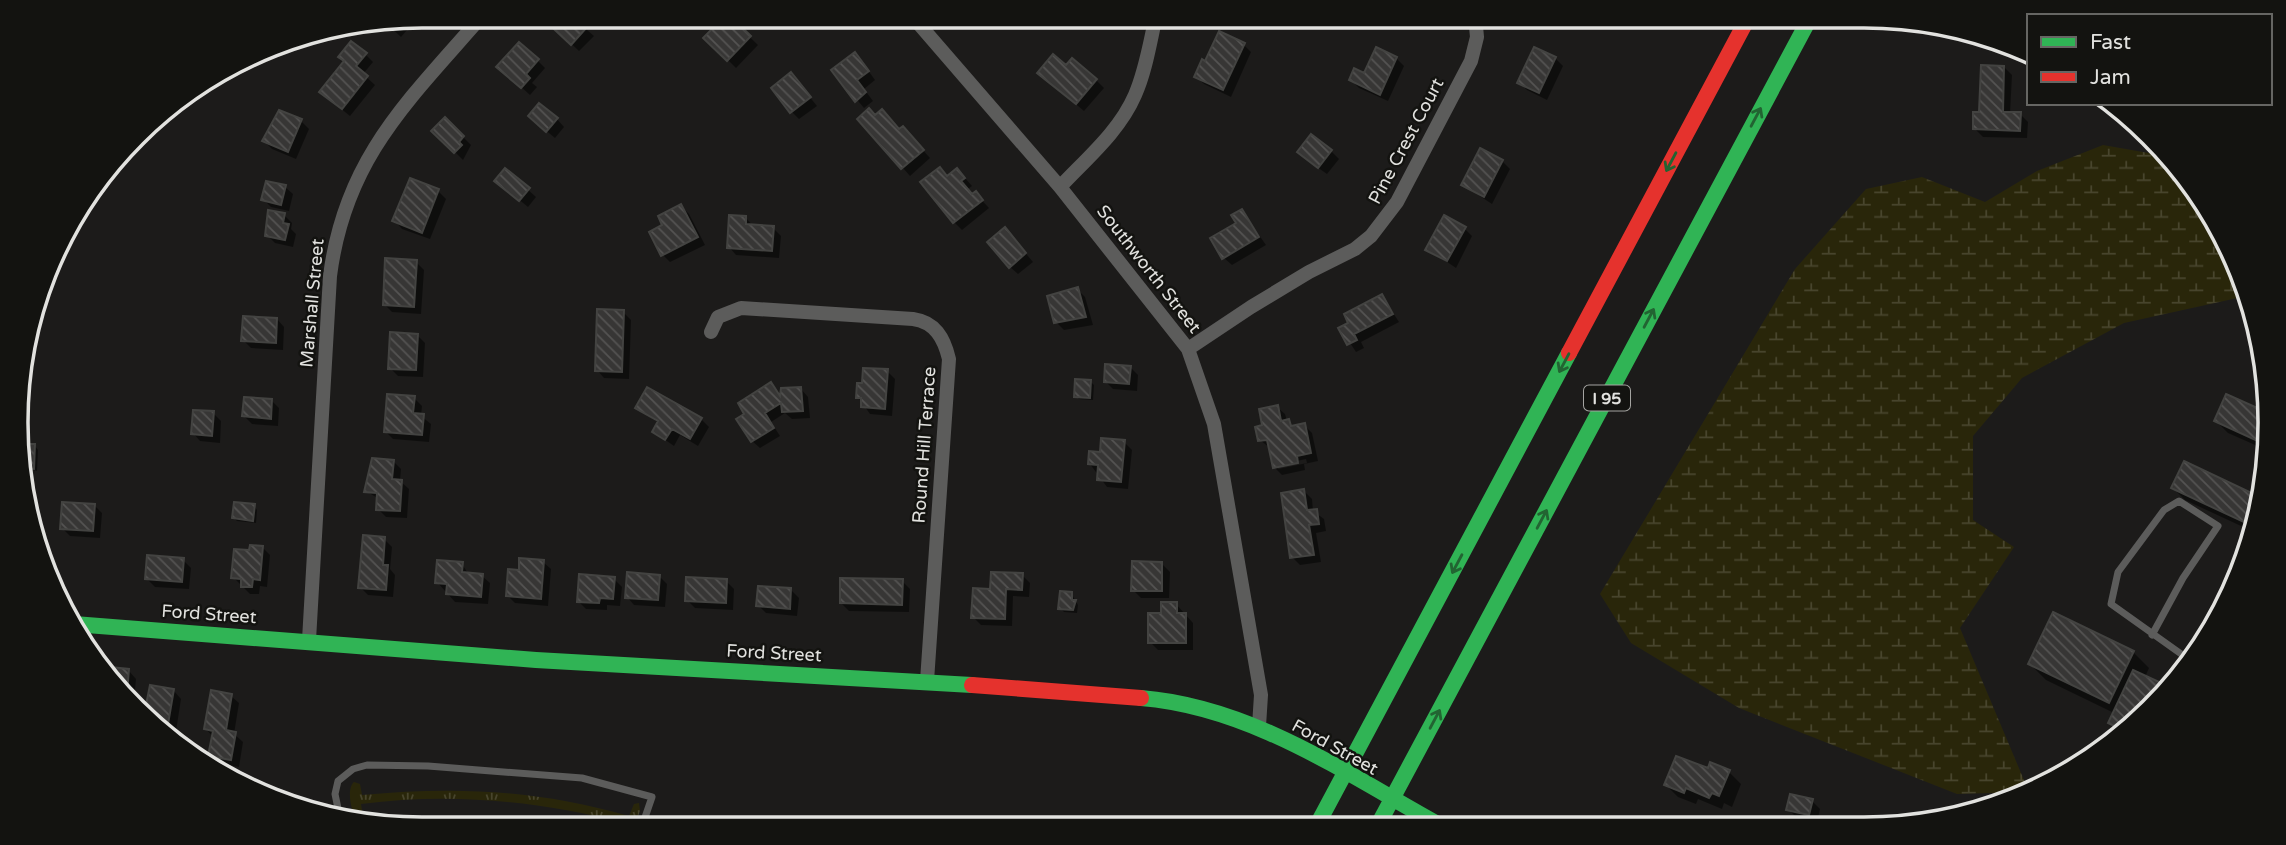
<svg xmlns="http://www.w3.org/2000/svg" width="2286" height="845" font-family="'Varela Round',sans-serif">
<style>
.grass{fill:url(#grass-tufts)}
.wetland{fill:url(#wetland-marsh)}
.shadow{fill:#0007;fill-rule:evenodd}
.building{fill:url(#building-back-hatch);stroke:#434341;stroke-width:2}
.lines{fill:none;stroke-linecap:round;stroke-linejoin:round}
.lane{stroke:#5c5c5b;stroke-width:7}
.street{stroke:#5c5c5b;stroke-width:14}
.fast{stroke:#30b455;stroke-width:16}
.jam{stroke:#e5322d;stroke-width:16}
.oneway{stroke:#226432}
.labels{text-anchor:middle;stroke-width:5;stroke-linejoin:round;paint-order:stroke}
.shield{fill:#131310;stroke:#a4a4a1;stroke-width:2}
.shield-label{font-size:16px;font-weight:bold;fill:#e2e2df}
.street-label{font-size:18px;fill:#e2e2df;stroke:#131310}
.rim{fill:none;stroke:#e2e2df;stroke-width:3.5}
</style>
<defs>
<pattern id="grass-tufts" width="24" height="20" patternUnits="userSpaceOnUse" patternTransform="scale(1.75)"><rect width="24" height="20" fill="#29260a"/><path d="M3 7l-1-3M5 7V3M7 7l1-3M15 17l-1-3M17 17v-4M19 17l1-3" fill="none" stroke="#48452d"/></pattern>
<pattern id="wetland-marsh" width="20" height="14" patternUnits="userSpaceOnUse" patternTransform="scale(1.75)"><rect width="20" height="14" fill="#29260a"/><path d="M1 5h8M5 5V1M11 12h8M15 12V8" fill="none" stroke="#48452d"/></pattern>
<pattern id="building-back-hatch" width="6" height="6" patternUnits="userSpaceOnUse" patternTransform="scale(1.75)"><rect width="6" height="6" fill="#373635"/><path d="M-1 5l2 2M0 0l6 6M5-1l2 2" fill="none" stroke="#545352"/></pattern>
</defs>
<rect width="100%" height="100%" fill="#1c1b1a"/>
<path class="grass" d="M354,782L360,784L362,795C457,786 537,790 629,816L634,804L639,803L640,811L633,829H625L626,823C537,801 452,792 361,804L363,817L358,820C351,813 346,789 354,782Z"/>
<path class="wetland" d="M2103,145L2160,155L2216,219L2242,297L2124,323L2022,378L1973,436V520L2014,547L1960,628L2029,792L1957,794L1739,708L1631,643L1600,594L1795,269L1866,189L1922,177L1985,202L2037,171Z"/>
<path class="shadow" d="M419,16L401,37L385,22Z
M542,16H571L594,36L579,51Z
M728,16L758,45L736,68L706,38Z
M1994,42L2021,55L2019,61L2001,53L1993,46Z
M1244,45L1251,52L1231,97L1204,84L1196,76L1206,64Z
M365,54L373,62L363,74L375,85L350,116L329,99Z
M1396,58L1404,66L1388,101L1359,88L1351,80Z
M1555,58L1563,66L1547,100L1527,90L1519,82Z
M537,60L545,68L532,83L537,87L530,95L507,74Z
M862,62L875,80L864,89L873,101L864,108L833,71Z
M2004,67L2012,75L2010,114H2020L2028,122L2027,138L1983,137L1975,129Z
M1066,68L1096,80L1104,88L1084,111L1047,80Z
M791,74L817,106L799,119L792,112Z
M875,117L910,136L930,158L910,176L860,119Z
M445,119L471,145L463,160L434,131Z
M557,119L564,127L555,138L538,124Z
M301,121L309,129L296,159L272,149L264,141Z
M1331,151L1339,159L1327,174L1307,160Z
M1502,161L1510,169L1492,204L1463,185Z
M506,170L536,197L528,207L505,188Z
M948,177L965,178L972,186L968,189L973,196L976,194L989,208L962,230L954,222Z
M285,187L293,194L289,211L271,207L263,199Z
M438,191L446,199L430,239L402,229L395,221Z
M681,206L689,214L705,245L670,262L663,255L665,226Z
M1242,211L1266,245L1232,265L1224,258Z
M284,215L292,223L291,229L296,234L293,247L275,243L267,235Z
M746,218L754,227L773,228L781,236L779,258L736,255L729,247Z
M1465,229L1472,236L1456,268L1428,249Z
M1012,237L1033,262L1018,274L1010,267Z
M416,262L424,270L421,314L392,312L384,304Z
M1077,289L1085,297L1093,325L1064,330L1056,322Z
M1382,296L1399,322L1361,342L1364,348L1356,352L1341,329Z
M623,312L631,320L629,379L604,378L597,370Z
M277,319L284,327L283,350L251,348L243,340Z
M417,335L425,343L423,377L398,376L390,368Z
M1130,367L1138,375L1137,391L1113,389L1105,381Z
M887,371L895,379L892,416L870,414L858,397L863,385Z
M1091,382L1094,385L1093,400L1079,399L1076,396Z
M771,384L782,397L801,389L808,397L810,418L792,419L785,413L771,422L780,436L760,448L752,441L747,415Z
M2227,396L2264,413L2262,448L2228,433L2216,421Z
M414,398L422,406L421,416L431,424L429,442L393,439L385,431Z
M272,401L279,408L278,426L252,424L244,416Z
M1277,407L1285,414L1287,421L1295,427L1304,425L1312,433L1318,461L1304,464L1305,470L1282,475L1274,467L1270,448L1260,440L1264,427ZM1306,459L1307,463L1278,469V465Z
M637,408L701,419L709,427L698,446L680,435L674,446L654,432L659,423Z
M213,413L221,421L220,443L200,441L193,433Z
M1124,442L1132,450L1128,489L1107,487L1090,464Z
M35,446L38,450L37,471L27,468Z
M393,461L401,469L400,481L409,489L407,518L386,517L378,509L379,499L366,491Z
M2185,464L2258,498L2254,532L2185,500L2173,488Z
M1304,491L1312,499L1313,511L1324,519L1326,531L1316,533L1321,562L1300,565L1292,557Z
M94,505L102,513L100,538L70,536L62,528Z
M254,506L257,510L256,523L237,521L234,518Z
M384,539L392,547L390,569L395,575L393,597L368,595L360,587Z
M262,547L270,555L267,587L260,586L259,594H250L233,577L251,552Z
M183,560L191,568L189,589L155,587L147,579Z
M543,562L551,569L548,606L515,603L507,595L520,572Z
M462,564L469,575L482,576L490,583L488,604L455,602L437,582Z
M1162,564L1170,572L1169,598H1141L1133,590Z
M1022,575L1030,583L1029,597L1013,596L1012,626L981,625L973,617L992,591Z
M659,576L667,584L665,607L634,605L627,597Z
M614,579L622,587L620,606L607,605V610L586,609L578,601Z
M726,581L734,589L733,610L695,608L687,600Z
M902,581L910,589L909,612L849,611L841,603Z
M791,590L799,598L797,616L766,613L758,605Z
M1071,593L1078,605L1077,613L1064,612L1060,608Z
M1176,604L1193,623V650H1158L1150,642L1163,615Z
M2133,652L2149,668L2145,677L2167,688L2132,728L2122,735L2110,722L2114,713L2046,680L2030,664Z
M129,671L136,679L134,701L108,674Z
M151,687L174,691L181,699L174,744L149,718Z
M231,696L239,703L234,734L243,742L239,767L218,763L210,756L213,737L206,729Z
M1709,771L1729,772L1741,784L1732,807L1724,803L1722,809L1698,799L1696,804L1678,797L1666,785Z
M1812,801L1820,809L1817,822L1796,817L1788,809Z"/>
<path class="building" d="M540,16H574L587,27L571,45Z
M725,16H730L751,36L727,61L703,38Z
M402,19L393,30L383,22Z
M1219,31L1245,43L1223,90L1194,77L1202,59L1205,61Z
M351,41L367,53L356,66L368,76L342,109L319,92L344,61L338,57Z
M1993,41L2012,51L2011,54L1991,46Z
M519,42L539,59L526,74L530,78L521,88L496,67Z
M1376,47L1397,57L1380,95L1349,80L1354,68L1364,73Z
M1534,47L1556,57L1539,93L1517,83Z
M855,52L869,71L857,80L866,92L855,102L831,70Z
M1053,54L1066,65L1072,58L1097,79L1076,104L1037,73Z
M1981,65L2004,66L2003,112H2021L2020,131L1973,129V112H1979Z
M791,72L811,97L790,113L771,88Z
M539,103L558,118L546,132L528,116Z
M869,108L875,115L882,109L899,129L903,126L924,150L901,169L857,119Z
M279,110L302,119L288,152L262,141Z
M445,117L464,136L459,142L462,145L454,153L431,131Z
M1311,134L1332,150L1318,168L1297,152Z
M1480,148L1503,160L1484,197L1461,185Z
M940,167L947,176L957,168L965,178L961,181L972,194L976,191L983,200L953,223L920,182Z
M505,168L530,188L519,201L494,181Z
M410,178L439,189L422,233L392,221Z
M266,181L286,185L281,205L261,200Z
M681,204L698,237L661,256L649,232L662,225L658,216Z
M1242,209L1259,237L1222,259L1210,238L1236,223L1231,215Z
M268,210L285,213L283,223L289,224L285,240L265,236Z
M729,215L746,216V224L774,226L772,251L727,248Z
M1444,215L1466,227L1447,261L1425,250Z
M1005,227L1026,253L1009,268L987,242Z
M385,258L417,260L414,307L383,305Z
M1078,287L1086,317L1054,323L1047,296Z
M1382,294L1393,314L1354,334L1357,340L1347,345L1338,328L1348,323L1344,314Z
M597,309L624,310L622,372L595,371Z
M243,316L277,318L276,343L241,341Z
M390,332L418,334L416,370L388,369Z
M1105,364L1131,366L1129,384L1104,382Z
M863,368L888,369L885,409L861,407V398H856L857,383H862Z
M1075,379L1091,380L1090,398L1074,397Z
M771,382L780,396L781,388L801,387L803,411L782,412L781,403L765,413L774,428L751,442L736,419L744,414L738,403Z
M647,387L702,418L690,439L672,429L665,440L652,432L658,421L635,408Z
M387,394L415,396L413,413L424,414L422,435L384,432Z
M2226,394L2264,411L2262,443L2214,421Z
M244,397L272,399L271,419L242,416Z
M1278,405L1281,421L1289,419L1291,426L1305,423L1311,453L1297,456L1298,463L1273,468L1267,440L1258,441L1255,427L1262,425L1259,409Z
M193,410L214,411L212,436L191,434Z
M1101,438L1125,440L1121,482L1097,480L1098,465L1088,464L1089,451L1100,452Z
M26,444H35L34,469L25,468Z
M372,458L394,460L392,479L402,480L400,511L376,510L377,493L364,492Z
M2184,461L2258,496L2248,524L2171,488Z
M1304,489L1307,510L1317,509L1319,524L1309,525L1314,555L1290,558L1281,493Z
M62,502L95,504L93,531L60,529Z
M234,502L255,504L253,521L232,518Z
M363,535L385,537L383,565H388L386,590L358,588Z
M250,545L263,546L260,580L253,579L252,587H241V579L231,578L234,549L249,550Z
M147,555L184,558L182,582L145,579Z
M2241,557L2243,558L2209,633L2206,632Z
M519,558L544,560L541,599L506,596L508,569L519,570Z
M437,560L463,562L462,572L483,574L481,597L446,594L447,584L435,583Z
M1132,561L1162,562V591H1131Z
M627,572L660,575L658,600L625,598Z
M991,572L1023,573L1022,590L1006,589L1005,619L971,618L973,588L990,589Z
M579,574L615,577L613,599L600,598L599,603L577,602Z
M686,577L727,579L726,603L685,601Z
M840,578L903,579L902,605L840,603Z
M758,586L791,588L790,609L756,606Z
M1060,591L1072,592V600H1076L1073,610L1058,609Z
M1161,602H1177V613H1186V643H1148V613H1161Z
M2053,612L2134,651L2109,703L2028,664Z
M110,667L129,669L127,694L106,672H109Z
M2133,670L2168,686L2127,732L2108,723Z
M150,685L174,689L166,736L145,710Z
M211,690L232,694L226,730L236,732L231,760L208,756L213,731L204,729Z
M1676,756L1708,768L1710,762L1730,770L1719,796L1712,793L1709,798L1686,788L1684,793L1664,785Z
M1790,794L1813,799L1809,815L1786,810Z"/>
<g class="lines">
<path class="lane" d="M2152,635L2183,578L2218,526L2179,501L2164,510L2118,572L2111,604L2191,661
M340,818L335,794L338,781L353,769L367,765L428,766L582,778L652,797L641,829"/>
<path class="street" d="M912,16L1060,187L1188,349L1214,424L1261,695L1259,726
M1060,187C1086,159 1119,132 1135,95C1146,70 1150,42 1156,16
M711,332L718,317L741,308L913,319C935,322 944,338 949,359L927,681
M1188,349L1251,307L1309,272L1355,249L1371,236L1397,202L1471,61L1477,37L1475,16
M309,640L330,276C345,158 409,100 482,16"/>
<path class="fast" d="M74,624L536,660L972,685
M1141,698C1253,707 1348,775 1443,827
M1316,827L1569,353
M1377,827L1811,16"/>
<path class="jam" d="M1569,353L1749,16
M972,685L1141,698"/>
</g>
<defs><path id="oneway-shaft" d="M-6 0H5M1.5-3L5.5 0L1.5 3" fill="none" stroke-width="1.6" stroke-linecap="round" stroke-linejoin="round" transform="scale(1.75)"/></defs>
<g class="oneway">
<use href="#oneway-shaft" transform="translate(1756 117) rotate(-62)"/>
<use href="#oneway-shaft" transform="translate(1671 162) rotate(118)"/>
<use href="#oneway-shaft" transform="translate(1649 318) rotate(-62)"/>
<use href="#oneway-shaft" transform="translate(1564 363) rotate(118)"/>
<use href="#oneway-shaft" transform="translate(1542 519) rotate(-62)"/>
<use href="#oneway-shaft" transform="translate(1457 564) rotate(118)"/>
<use href="#oneway-shaft" transform="translate(1435 719) rotate(-62)"/>
</g>
<g class="labels">
<rect class="shield" x="1584" y="385.5" width="46" height="25" rx="5"/>
<g class="shield-label">
<text x="1607" y="404">I 95</text>
</g>
<g class="street-label">
<text transform="translate(1406 141) rotate(-62)" y="6">Pine Crest Court</text>
<text transform="translate(1149 269) rotate(52)" y="6">Southworth Street</text>
<text transform="translate(312 303) rotate(-85)" y="6">Marshall Street</text>
<text transform="translate(924 445) rotate(-86)" y="6">Round Hill Terrace</text>
<text transform="translate(209 614) rotate(4)" y="6">Ford Street</text>
<text transform="translate(774 653) rotate(3)" y="6">Ford Street</text>
<text transform="translate(1335 747) rotate(29)" y="6">Ford Street</text>
</g>
</g>
<path d="M0 0H2286V845H0ZM422 28H1864A394 394 0 0 1 2258 422V423A394 394 0 0 1 1864 817H422A394 394 0 0 1 28 423V422A394 394 0 0 1 422 28Z" fill="#131310" fill-rule="evenodd"/>
<path class="rim" d="M422 28H1864A394 394 0 0 1 2258 422V423A394 394 0 0 1 1864 817H422A394 394 0 0 1 28 423V422A394 394 0 0 1 422 28Z"/>
<rect x="2027" y="14" width="245" height="91" fill="#131310" stroke="#666663" stroke-width="2"/>
<rect x="2041" y="37" width="35" height="10" fill="#30b455" stroke="#666663" stroke-width="2"/>
<text x="2090" y="49" font-size="21" fill="#e2e2df">Fast</text>
<rect x="2041" y="72" width="35" height="10" fill="#e5322d" stroke="#666663" stroke-width="2"/>
<text x="2090" y="84" font-size="21" fill="#e2e2df">Jam</text>
</svg>
